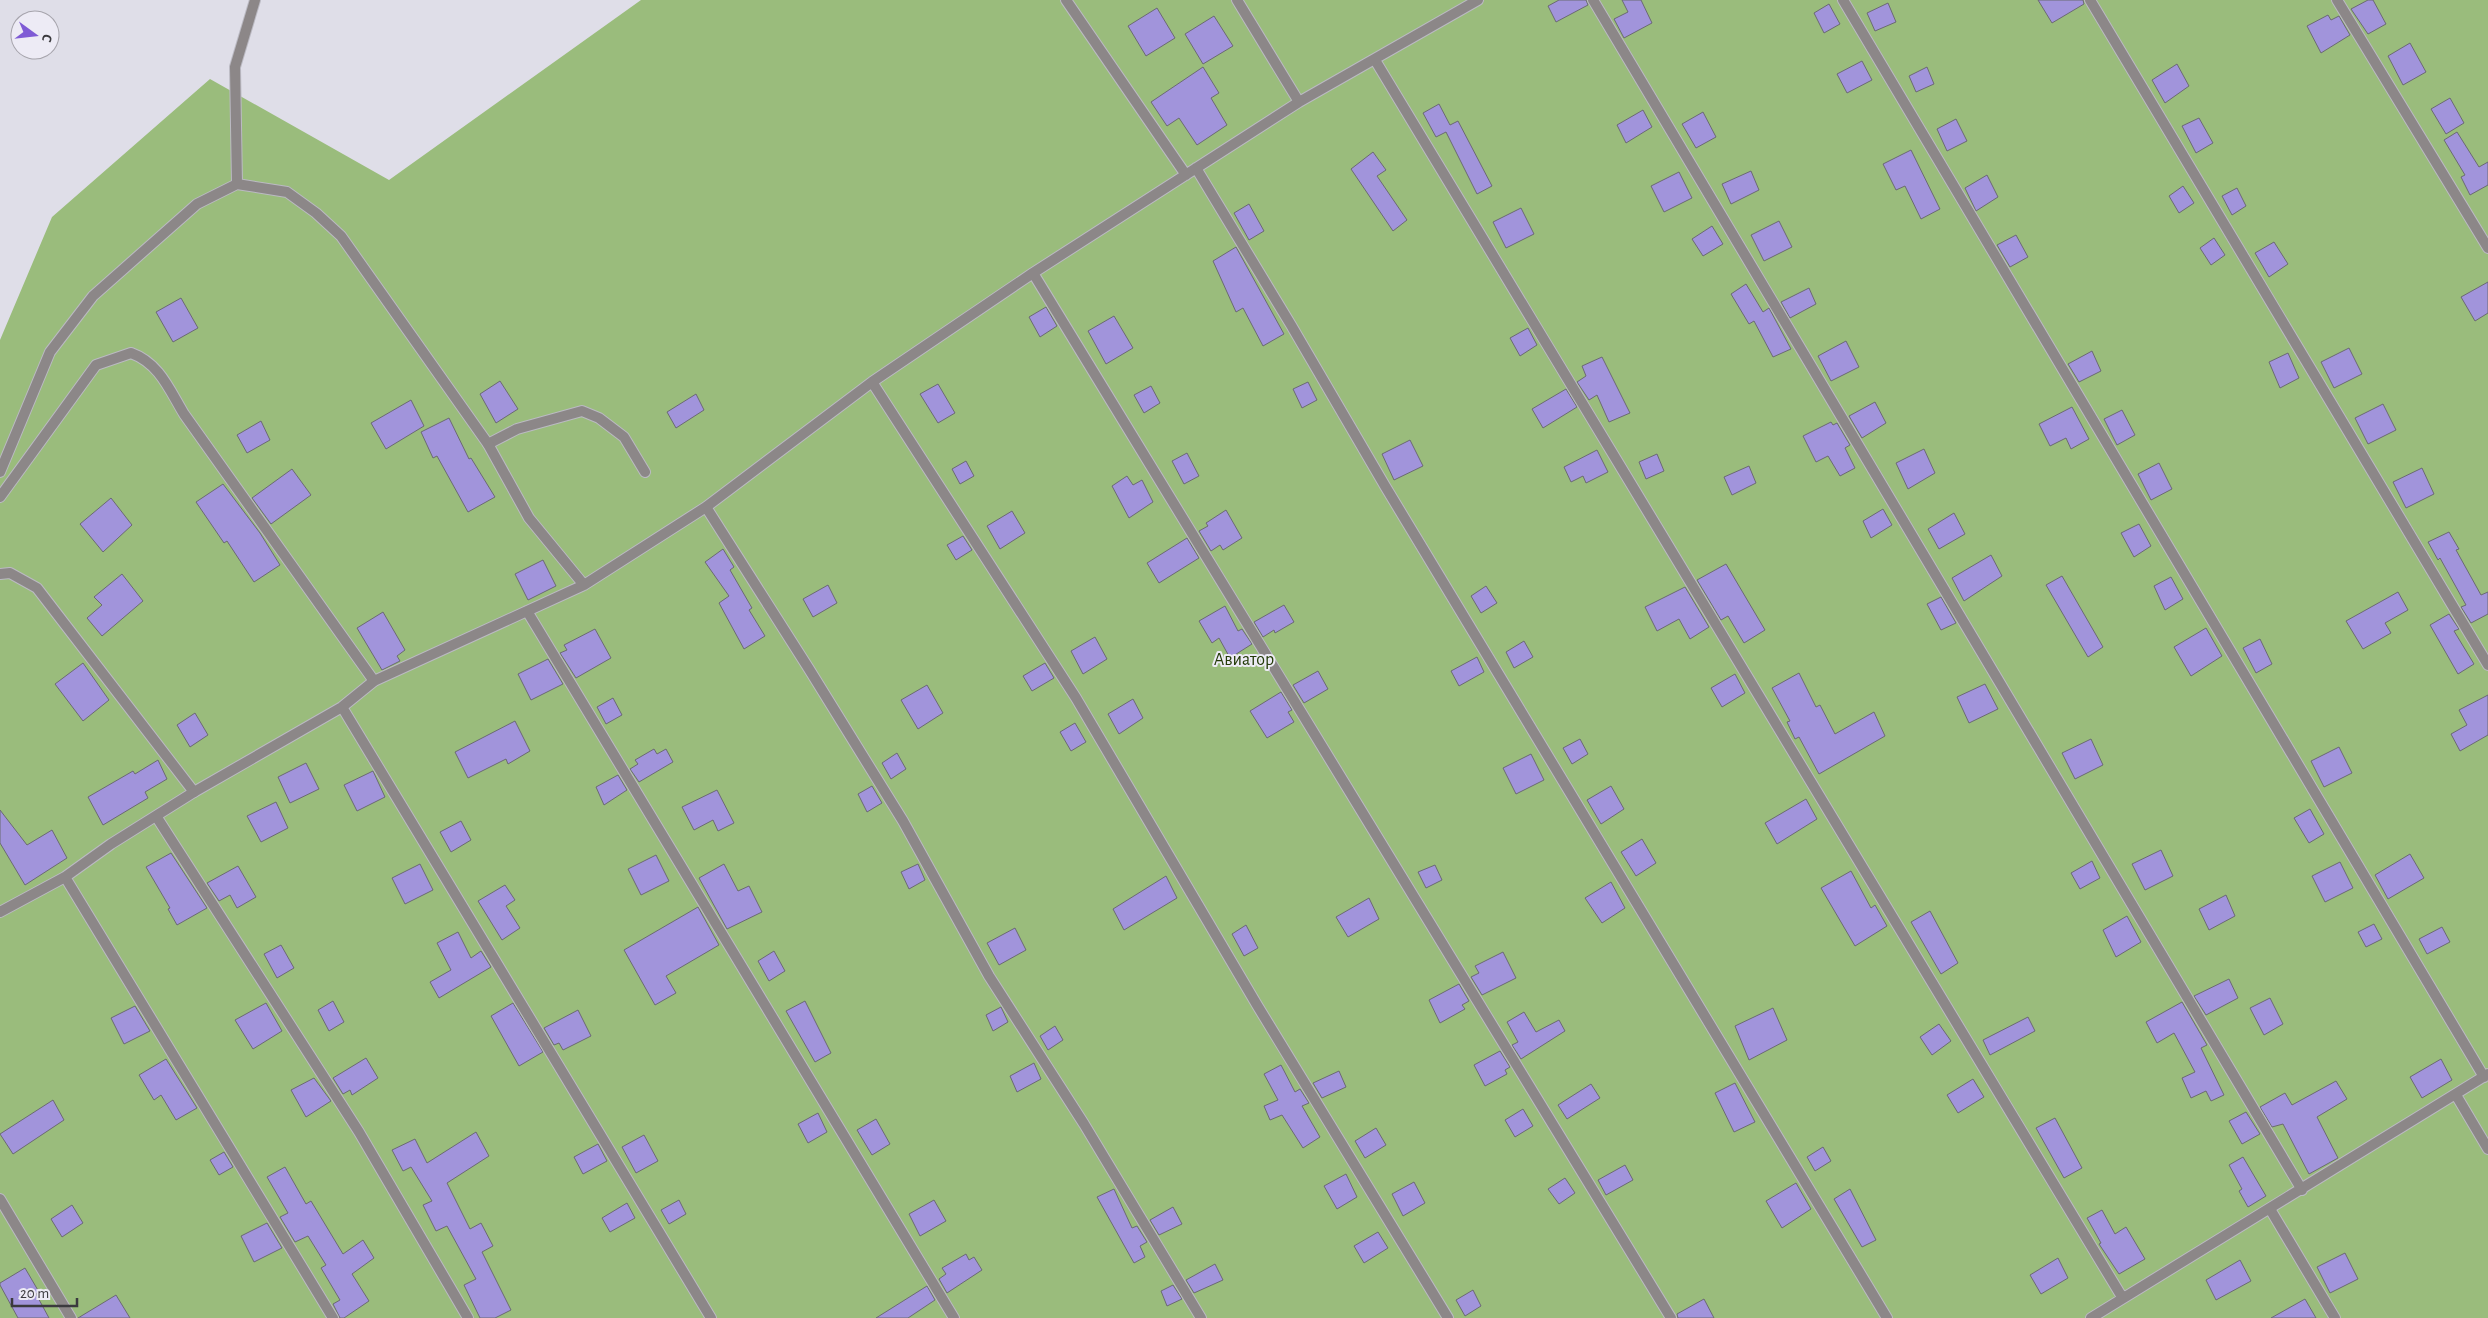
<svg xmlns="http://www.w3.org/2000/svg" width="2488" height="1318" font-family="'Alegreya Sans',sans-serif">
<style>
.green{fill:#9abc7c}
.building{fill:#a194db;stroke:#6b6a72}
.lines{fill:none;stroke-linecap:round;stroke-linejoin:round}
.lane-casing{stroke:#bbbac3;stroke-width:12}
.street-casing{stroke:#bbbac3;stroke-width:12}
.lane{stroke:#8c8788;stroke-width:10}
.street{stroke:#8c8788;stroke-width:10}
.labels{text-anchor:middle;stroke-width:4;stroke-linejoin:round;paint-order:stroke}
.park-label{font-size:18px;fill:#243b08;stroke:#edebf5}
</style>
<rect width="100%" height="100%" fill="#dfdee8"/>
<path class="green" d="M641,0H2488V1318H0V340L52,217L210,79L389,180Z"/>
<path class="building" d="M1559,0H1586L1588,5L1556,22L1548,6Z
M1622,0H1641L1652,23L1624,38L1614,19L1628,12Z
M2038,0H2083L2084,4L2052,23Z
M2368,0H2373L2386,24L2368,34L2351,9Z
M1888,3L1896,22L1875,31L1867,13Z
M1829,4L1840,24L1824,33L1814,13Z
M1157,8L1175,38L1146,56L1128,26Z
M2328,15L2331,20L2339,16L2350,35L2321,53L2307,26Z
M1214,16L1233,46L1203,64L1185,34Z
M2410,43L2426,72L2403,85L2388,56Z
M1862,61L1872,80L1847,93L1837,74Z
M2177,64L2189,86L2165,103L2152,80Z
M1203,67L1219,93L1211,98L1227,125L1197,145L1179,118L1167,126L1151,102Z
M1927,67L1934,84L1916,92L1909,76Z
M2450,98L2464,123L2446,134L2431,109Z
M1439,104L1450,125L1458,121L1492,186L1477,194L1446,132L1436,137L1423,113Z
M1643,110L1652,127L1626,143L1617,125Z
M1703,112L1716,137L1696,148L1682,124Z
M2199,118L2213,143L2196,153L2182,126Z
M1956,119L1967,141L1947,151L1937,129Z
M2457,132L2479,167L2488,162V185L2470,195L2461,177L2465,175L2444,140Z
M1911,150L1940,209L1921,219L1905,186L1896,190L1883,164Z
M1373,152L1386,170L1377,176L1407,220L1393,231L1351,169Z
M1751,171L1759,190L1731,204L1722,184Z
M1679,172L1692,198L1664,212L1651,186Z
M1987,175L1998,197L1976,211L1965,188Z
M2183,186L2194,203L2179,213L2169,196Z
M2237,188L2246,206L2232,215L2222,196Z
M1249,204L1264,231L1249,240L1234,213Z
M1521,208L1534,234L1506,248L1493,222Z
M1779,221L1792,247L1764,261L1751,235Z
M1712,226L1723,244L1703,256L1692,239Z
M2016,235L2028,257L2010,267L1997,245Z
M2214,238L2225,255L2211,265L2200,248Z
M2274,242L2288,264L2269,277L2255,253Z
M1236,247L1284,334L1263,346L1243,308L1236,312L1213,261Z
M2488,282V313L2475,321L2461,297Z
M1746,284L1763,312L1769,308L1791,349L1773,357L1754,321L1749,324L1731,294Z
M1809,288L1816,304L1790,318L1781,302Z
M181,298L198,328L173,342L156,312Z
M1046,307L1057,326L1040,337L1029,317Z
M1114,316L1133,348L1106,364L1088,331Z
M1528,328L1537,345L1520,356L1510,338Z
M1846,341L1859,367L1831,381L1818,356Z
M2349,348L2362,374L2334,388L2321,362Z
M2092,351L2101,371L2079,382L2068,364Z
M2288,353L2299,378L2280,388L2269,362Z
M1602,357L1630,413L1609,422L1597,395L1589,400L1577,382L1586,376L1582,366Z
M500,381L518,409L496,423L480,394Z
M1308,382L1317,400L1302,408L1293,389Z
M938,384L955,413L938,423L920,394Z
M1151,386L1160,403L1144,413L1134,395Z
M1566,389L1577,407L1543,428L1532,409Z
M696,394L704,410L676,428L667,412Z
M411,400L424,426L386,449L371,423Z
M1875,402L1886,423L1862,438L1849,416Z
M2383,404L2396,430L2368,444L2355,418Z
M2072,407L2089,439L2071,449L2066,438L2050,446L2039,424Z
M2122,410L2135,435L2117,445L2104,419Z
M449,418L469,459L471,458L495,497L468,512L437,456L433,458L421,432Z
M261,421L270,440L247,453L237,435Z
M1831,422L1833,425L1837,423L1850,445L1845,448L1855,468L1840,476L1828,456L1816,462L1803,436Z
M1410,440L1423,466L1394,480L1382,454Z
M1924,449L1935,473L1908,489L1896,463Z
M1597,450L1608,472L1586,483L1583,476L1571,482L1564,467Z
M1187,453L1199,476L1184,484L1172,461Z
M1657,454L1664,471L1646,479L1639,462Z
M966,461L974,476L960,484L952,469Z
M2159,463L2172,489L2151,500L2138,474Z
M1749,466L1756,483L1732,495L1724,477Z
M2422,468L2434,494L2406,508L2393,482Z
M292,469L311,495L271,524L252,498Z
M1127,476L1133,485L1142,480L1153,502L1129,518L1112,486Z
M223,484L260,533L280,565L254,582L227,541L224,543L196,502Z
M111,498L132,525L103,552L80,524Z
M1883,509L1892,525L1871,538L1863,521Z
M1226,510L1242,538L1223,550L1220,545L1211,551L1199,531L1208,526L1206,523Z
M1012,511L1025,533L1000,549L987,526Z
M1954,513L1965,534L1939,549L1928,529Z
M2139,524L2151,546L2134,557L2121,533Z
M2449,532L2459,549L2456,550L2481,595L2488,592V614L2471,623L2461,607L2466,605L2440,558L2438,560L2428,542Z
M963,536L972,550L956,560L947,545Z
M1187,538L1199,558L1159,583L1147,563Z
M723,549L734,567L730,570L752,608L749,610L765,636L744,649L719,603L729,596L705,562Z
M1991,555L2002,576L1964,601L1952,578Z
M543,560L556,586L528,600L515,574Z
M1726,564L1765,630L1744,643L1728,616L1721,620L1697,580Z
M122,574L143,601L102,636L87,618L102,605L94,597Z
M2062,576L2103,647L2088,657L2046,585Z
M2171,577L2183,599L2165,610L2154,586Z
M828,585L837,603L813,617L803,599Z
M1486,586L1497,603L1481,613L1471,596Z
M1685,587L1709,627L1690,639L1679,619L1657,631L1645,607Z
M2398,592L2408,610L2385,623L2391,633L2363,649L2346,621Z
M1941,597L1956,623L1941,630L1927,604Z
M1284,605L1294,622L1275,633L1274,630L1263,637L1254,622Z
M1225,606L1238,631L1242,629L1252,644L1230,658L1219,638L1212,643L1199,621Z
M383,612L405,650L397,656L400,661L382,670L357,628Z
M2449,614L2459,629L2454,631L2474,664L2458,674L2430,625Z
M2206,628L2222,656L2191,676L2174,647Z
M595,629L611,658L576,678L560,653L567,650L564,645Z
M1095,637L1107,659L1083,674L1071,651Z
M2260,639L2272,664L2256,673L2243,648Z
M1524,641L1533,657L1514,668L1506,652Z
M1477,657L1484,672L1459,686L1451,671Z
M548,659L563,684L531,700L518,674Z
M83,663L109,700L83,721L55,684Z
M1045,663L1054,678L1032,691L1023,676Z
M1318,671L1328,689L1304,703L1293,685Z
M1799,673L1816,707L1820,705L1835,734L1874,712L1885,736L1819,774L1799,737L1795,739L1787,722L1790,721L1772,688Z
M1735,674L1745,693L1722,707L1711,688Z
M1985,684L1998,709L1969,723L1957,697Z
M927,685L943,713L918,729L901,700Z
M1281,692L1292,710L1288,712L1294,722L1267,738L1250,711Z
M2488,695V735L2460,751L2451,734L2467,725L2459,710Z
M613,698L622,715L606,724L597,707Z
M1133,699L1143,718L1119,734L1108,714Z
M195,713L208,735L190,747L177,725Z
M515,721L530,751L508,764L506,759L468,778L455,752Z
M1075,723L1086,742L1071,751L1060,732Z
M1580,739L1588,754L1572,764L1563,748Z
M2091,739L2103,765L2075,779L2062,753Z
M2339,747L2352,773L2324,787L2311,761Z
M654,749L657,754L666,749L673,762L639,782L630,769L638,764L635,760Z
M897,753L906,769L891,779L882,763Z
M1531,754L1544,780L1516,794L1503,768Z
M158,760L167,779L145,792L148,798L103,825L88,797L133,771L135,774Z
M306,763L319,789L290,803L278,777Z
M373,771L385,797L357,811L344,785Z
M618,775L627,790L604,805L596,787Z
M872,786L882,803L867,812L858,794Z
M1611,786L1624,809L1601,824L1587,800Z
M717,790L734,823L718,831L713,820L694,830L682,807Z
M1806,799L1817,819L1777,844L1765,823Z
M276,802L288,828L261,842L247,816Z
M2310,809L2324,834L2309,843L2294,818Z
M0,810L27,845L52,830L67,858L25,885L0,843Z
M461,821L471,840L451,852L440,832Z
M1642,839L1656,863L1636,876L1621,852Z
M2161,850L2173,876L2145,890L2132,864Z
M171,853L207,908L177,925L168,909L170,908L146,867Z
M2410,854L2424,878L2388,899L2375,875Z
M656,855L669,881L641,895L628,869Z
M2092,861L2100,878L2080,889L2071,873Z
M2340,862L2353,888L2325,902L2312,876Z
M420,864L433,890L405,904L392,878Z
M724,864L738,891L749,886L762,912L727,929L699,878Z
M918,864L925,880L909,889L901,872Z
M1435,865L1442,880L1426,888L1418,872Z
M238,866L256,897L237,908L230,895L219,901L207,883Z
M1851,871L1871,908L1875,905L1887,926L1855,946L1821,888Z
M1166,876L1177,898L1124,930L1113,909Z
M1611,882L1625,908L1602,923L1585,898Z
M505,885L515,900L506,906L520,928L502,940L478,901Z
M2226,895L2235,916L2209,930L2199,909Z
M1369,898L1379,919L1348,937L1336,917Z
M698,907L719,945L666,976L676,993L655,1005L624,950Z
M1930,911L1958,963L1941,974L1911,922Z
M2127,916L2141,942L2116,957L2103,930Z
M2374,924L2382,939L2366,947L2358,932Z
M1246,925L1258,948L1244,956L1232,934Z
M2442,927L2450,942L2427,954L2419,939Z
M1015,928L1026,950L999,965L987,943Z
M458,932L471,958L481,951L491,967L439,998L430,982L451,970L437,943Z
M281,945L294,968L277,978L264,954Z
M774,951L785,971L769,981L758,961Z
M1503,952L1516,978L1482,995L1471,977L1479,973L1475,966Z
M2229,979L2238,998L2206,1015L2194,996Z
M1459,984L1469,1001L1462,1005L1465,1009L1440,1023L1429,1000Z
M2270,998L2283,1024L2264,1035L2250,1008Z
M333,1001L344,1022L329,1031L318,1010Z
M805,1001L831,1053L815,1062L786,1011Z
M2182,1002L2207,1045L2201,1048L2224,1095L2211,1101L2206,1091L2191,1098L2182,1078L2195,1072L2174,1033L2157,1043L2146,1022Z
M266,1003L282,1031L253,1049L235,1020Z
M513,1003L543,1052L519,1066L491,1016Z
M135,1006L150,1031L124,1044L111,1018Z
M1001,1007L1008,1022L993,1031L986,1015Z
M1773,1008L1787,1040L1749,1060L1735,1026Z
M578,1010L591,1036L563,1050L559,1043L554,1045L544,1028Z
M1524,1012L1536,1032L1559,1020L1565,1031L1521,1059L1512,1045L1518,1042L1507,1022Z
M2028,1017L2035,1031L1990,1055L1983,1040Z
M1939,1024L1951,1041L1932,1055L1920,1037Z
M1055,1026L1063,1040L1048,1050L1040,1036Z
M1500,1051L1510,1067L1505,1070L1507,1074L1485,1086L1474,1065Z
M366,1058L378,1078L352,1095L350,1090L343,1094L333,1078Z
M166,1059L197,1108L176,1120L161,1095L154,1100L139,1075Z
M2441,1059L2452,1080L2422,1098L2410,1077Z
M1034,1063L1041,1079L1017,1092L1010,1076Z
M1281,1065L1295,1092L1300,1089L1309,1103L1302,1106L1320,1137L1303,1148L1282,1115L1270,1120L1264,1106L1278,1100L1264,1074Z
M1339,1071L1346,1087L1322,1098L1313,1083Z
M314,1078L331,1101L306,1117L291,1090Z
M1973,1079L1984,1097L1958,1113L1947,1095Z
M2336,1081L2347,1099L2317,1117L2338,1158L2309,1174L2283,1124L2272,1127L2260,1107L2285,1093L2292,1105Z
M1735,1083L1755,1122L1734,1132L1715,1093Z
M1591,1084L1600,1098L1567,1119L1558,1105Z
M53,1100L64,1120L13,1154L0,1134Z
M1523,1109L1533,1126L1515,1137L1505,1120Z
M2246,1112L2260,1134L2242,1144L2229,1121Z
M818,1113L827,1132L808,1143L798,1124Z
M2055,1118L2082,1168L2064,1178L2036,1128Z
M876,1119L890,1144L872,1155L857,1130Z
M1376,1128L1386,1145L1365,1158L1355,1141Z
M476,1132L489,1156L447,1183L470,1229L481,1223L493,1246L482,1252L511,1310L495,1318H480L464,1285L476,1279L447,1226L436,1231L423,1205L432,1201L411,1167L403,1171L392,1150L415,1139L427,1163Z
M644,1135L658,1161L636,1173L622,1147Z
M598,1144L607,1161L583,1174L574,1157Z
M1823,1147L1831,1161L1815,1171L1807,1157Z
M224,1152L233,1167L219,1175L210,1160Z
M2243,1157L2266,1196L2248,1207L2239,1191L2242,1189L2229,1165Z
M1625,1165L1633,1180L1606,1195L1598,1180Z
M285,1167L306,1204L311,1201L343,1254L363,1240L374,1258L352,1274L369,1301L344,1318H340L333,1304L340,1300L321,1268L326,1265L308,1236L295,1242L280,1217L288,1213L267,1177Z
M1346,1174L1357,1197L1337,1209L1324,1186Z
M1565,1178L1575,1193L1559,1204L1548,1189Z
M1414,1182L1425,1203L1403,1216L1392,1194Z
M1796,1183L1811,1209L1782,1228L1766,1201Z
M1114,1189L1132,1228L1137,1226L1147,1242L1140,1246L1145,1257L1134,1263L1097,1197Z
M1850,1189L1876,1240L1862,1247L1834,1199Z
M679,1200L686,1214L669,1224L661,1210Z
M934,1200L946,1221L920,1236L909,1214Z
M627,1203L635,1218L610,1232L602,1218Z
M72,1205L83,1223L62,1237L51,1219Z
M1173,1207L1182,1224L1159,1235L1150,1220Z
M2102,1210L2115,1234L2126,1227L2145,1259L2119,1274L2099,1244L2101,1243L2087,1218Z
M267,1223L282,1248L254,1262L241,1236Z
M1378,1232L1388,1248L1364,1263L1354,1246Z
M2345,1253L2358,1279L2330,1293L2317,1267Z
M966,1254L969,1260L974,1257L982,1270L947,1293L939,1279L946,1274L942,1268Z
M2058,1258L2068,1278L2041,1294L2030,1275Z
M2240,1260L2251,1281L2216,1300L2206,1280Z
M1215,1264L1223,1280L1194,1293L1186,1280Z
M25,1268L39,1292L36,1294L49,1318H18L0,1285V1283Z
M1173,1285L1182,1299L1167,1306L1161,1291Z
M927,1286L935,1300L908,1318H876Z
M1473,1290L1481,1306L1465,1316L1456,1300Z
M116,1295L130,1318H78Z
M1704,1299L1714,1318H1678L1677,1314Z
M2305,1299L2316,1318H2271Z"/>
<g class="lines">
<defs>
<path id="lane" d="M488,444L517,429L582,411L599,418L624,437L645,472
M0,497L96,365L131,353C159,363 169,389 184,414L374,681
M0,574L10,573L37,588L194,792
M2270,1209L2335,1318"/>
<path id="street" d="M1066,0L1186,175
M1237,0L1299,102
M1593,0L2302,1190
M1843,0L2484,1077
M2090,0L2488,665
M2337,0L2488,248
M1375,60L2122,1297
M1196,168L1291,325L1385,486L1887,1318
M237,184L235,67L255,0
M1033,273L1671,1318
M872,382L1076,698L1257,1005L1448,1318
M0,472L50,352L93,296L197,204L237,184L287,192L316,213L341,236L488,444L529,518L584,585
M706,507L809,669L903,821L989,976L1084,1124L1201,1318
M527,611L954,1318
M342,707L711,1318
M156,816L359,1132L468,1318
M65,877L333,1318
M0,912L65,877L111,844L194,792L342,707L374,681L584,585L706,507L872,382L1033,273L1299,102L1478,0
M2456,1095L2488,1149
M0,1199L71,1318
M2091,1318L2488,1074"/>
</defs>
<use href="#lane" class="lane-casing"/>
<use href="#street" class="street-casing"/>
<use href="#lane" class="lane"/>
<use href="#street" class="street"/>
</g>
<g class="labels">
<g class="park-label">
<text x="1244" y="665">Авиатор</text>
</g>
</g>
<g transform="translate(35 35) rotate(105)"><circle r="24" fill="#edebf5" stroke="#a6a4ac"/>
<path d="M0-4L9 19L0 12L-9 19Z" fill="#7f5bd5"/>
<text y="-8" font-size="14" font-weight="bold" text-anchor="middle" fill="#3b3a3e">С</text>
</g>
<path d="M12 1298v8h65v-8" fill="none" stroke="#3b3a3e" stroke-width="2.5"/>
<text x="20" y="1298" font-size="15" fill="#3b3a3e" stroke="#edebf5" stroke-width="4" paint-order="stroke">20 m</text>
</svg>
